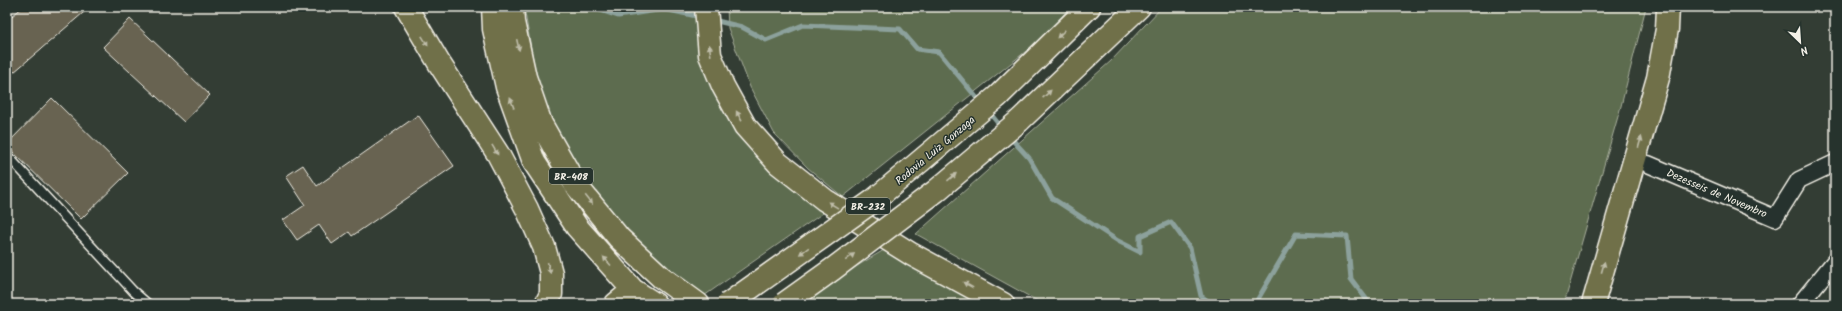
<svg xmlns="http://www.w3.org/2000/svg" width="1842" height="311" font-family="Kalam,sans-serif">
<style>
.green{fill:#5d6c4f;stroke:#a8ae9c}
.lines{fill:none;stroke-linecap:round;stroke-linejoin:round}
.stream{stroke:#8ca19c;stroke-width:5}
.building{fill:#686451;stroke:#f4f1e8}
.service-casing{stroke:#f4f1e8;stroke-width:11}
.minor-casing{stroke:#f4f1e8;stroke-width:19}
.trunk-casing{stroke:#f4f1e8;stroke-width:25}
.service{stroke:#26332d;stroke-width:8}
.minor{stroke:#26332d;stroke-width:16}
.trunk{stroke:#70704a;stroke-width:22}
.trunk-bridge-casing{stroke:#f4f1e8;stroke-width:25;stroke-linecap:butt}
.trunk-bridge{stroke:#70704a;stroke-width:22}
.oneway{fill:#bfbda9}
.labels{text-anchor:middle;stroke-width:3;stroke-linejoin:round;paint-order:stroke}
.shield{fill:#26332d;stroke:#b6b8b0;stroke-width:1}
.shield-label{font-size:10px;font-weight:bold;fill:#f4f1e8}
.street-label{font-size:11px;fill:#f4f1e8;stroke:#26332d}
</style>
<rect width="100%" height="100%" fill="#333d34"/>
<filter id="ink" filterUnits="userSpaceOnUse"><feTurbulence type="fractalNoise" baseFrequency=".025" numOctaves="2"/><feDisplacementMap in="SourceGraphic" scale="8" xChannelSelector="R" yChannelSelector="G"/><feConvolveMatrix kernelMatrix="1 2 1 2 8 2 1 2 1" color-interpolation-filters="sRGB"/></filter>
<g filter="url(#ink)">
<path class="green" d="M524,7H698L697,28L778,177L823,213L701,298L624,234L572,170L540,100Z
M727,7H1070L1045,36L843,197L808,168L774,133L750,87L728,28Z
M1162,7H1646L1621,106L1564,304H1043L916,234L1111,61Z
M889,247L992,304H804L830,282Z"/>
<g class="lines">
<path class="stream" d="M591,7L618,16L664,9L701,17
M548,9L561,7
M713,20L742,27L766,40L803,25L900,29L917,49L939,52L981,103
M988,111L1002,128
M1008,135L1029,158L1052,198L1118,241L1140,252V236L1171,222L1190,248L1201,296L1212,304
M1255,304L1296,234L1347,236L1351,279L1370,304"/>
</g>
<path class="building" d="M23,7H90L7,78V20Z
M130,19L210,95L184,122L103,47Z
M52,98L128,173L81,219L7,146V144Z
M418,115L454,166L352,236L349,232L332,244L319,225L297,240L283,220L305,205L286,176L303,165L317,186Z"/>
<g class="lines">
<defs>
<path id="service" d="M7,155L133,291L148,304"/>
<path id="minor" d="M1648,164L1775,218L1799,180L1835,163
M1800,304L1835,261"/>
<path id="trunk" d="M406,7L439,63L498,154L527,209L544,247L551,273V294L546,304
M493,7L494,29L507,87L534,162L577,227L633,290L655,304
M512,7L513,22L525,77L541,124L575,184L619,238L661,277L698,304
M706,7L710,55L723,86L745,126L778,163L825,200L911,254L1003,304
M998,96L1089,7
M1019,121L1139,7
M616,304L633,290
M1593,304L1658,78L1667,29L1668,7"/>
</defs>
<use href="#service" class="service-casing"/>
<use href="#minor" class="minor-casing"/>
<use href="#trunk" class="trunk-casing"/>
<use href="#service" class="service"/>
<use href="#minor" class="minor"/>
<use href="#trunk" class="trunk"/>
<defs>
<path id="trunk-bridge" d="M728,304L873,201L998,96
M784,304L833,269L936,191L1019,121"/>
</defs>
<use href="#trunk-bridge" class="trunk-bridge-casing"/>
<use href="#trunk-bridge" class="trunk-bridge"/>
</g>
<defs><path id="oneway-solid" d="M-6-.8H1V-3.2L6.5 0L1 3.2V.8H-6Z"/></defs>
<g class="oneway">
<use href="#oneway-solid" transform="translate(1061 34) rotate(135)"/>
<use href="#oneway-solid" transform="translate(425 41) rotate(58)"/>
<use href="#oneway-solid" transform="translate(518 45) rotate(77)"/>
<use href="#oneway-solid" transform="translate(710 50) rotate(-98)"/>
<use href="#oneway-solid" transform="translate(1047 94) rotate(-43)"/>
<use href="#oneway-solid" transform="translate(512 103) rotate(-110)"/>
<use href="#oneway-solid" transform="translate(739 116) rotate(-119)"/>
<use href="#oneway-solid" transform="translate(1640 142) rotate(-74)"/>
<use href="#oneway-solid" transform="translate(495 150) rotate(59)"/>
<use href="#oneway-solid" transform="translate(952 177) rotate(-40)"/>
<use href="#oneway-solid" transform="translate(589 200) rotate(51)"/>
<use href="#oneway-solid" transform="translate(833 205) rotate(-148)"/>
<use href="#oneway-solid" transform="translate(804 251) rotate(144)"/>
<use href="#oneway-solid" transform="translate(850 257) rotate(-37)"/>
<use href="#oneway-solid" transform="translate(607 261) rotate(-132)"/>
<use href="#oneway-solid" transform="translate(1603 267) rotate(-74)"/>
<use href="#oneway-solid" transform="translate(549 268) rotate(76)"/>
<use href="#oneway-solid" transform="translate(968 285) rotate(-151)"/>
</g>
</g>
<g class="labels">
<g class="shield">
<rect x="549" y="168" width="44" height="16" rx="3"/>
<rect x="846" y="198" width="44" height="16" rx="3"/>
</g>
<g class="shield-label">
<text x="571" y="180">BR-408</text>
<text x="868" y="210">BR-232</text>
</g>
<g class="street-label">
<text transform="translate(935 150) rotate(-40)" y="4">Rodovia Luiz Gonzaga</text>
<text transform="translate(1717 193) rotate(23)" y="4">Dezesseis de Novembro</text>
</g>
</g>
<rect width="1842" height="311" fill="none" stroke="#26332d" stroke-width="24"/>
<rect x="12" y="12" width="1818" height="287" fill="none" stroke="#f4f1e8" stroke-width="1.5" filter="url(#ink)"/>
<g transform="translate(1800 42) rotate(155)" stroke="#26332d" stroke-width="3" paint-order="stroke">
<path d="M0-3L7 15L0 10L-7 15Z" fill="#f4f1e8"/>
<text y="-6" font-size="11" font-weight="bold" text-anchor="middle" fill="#f4f1e8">N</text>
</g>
</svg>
